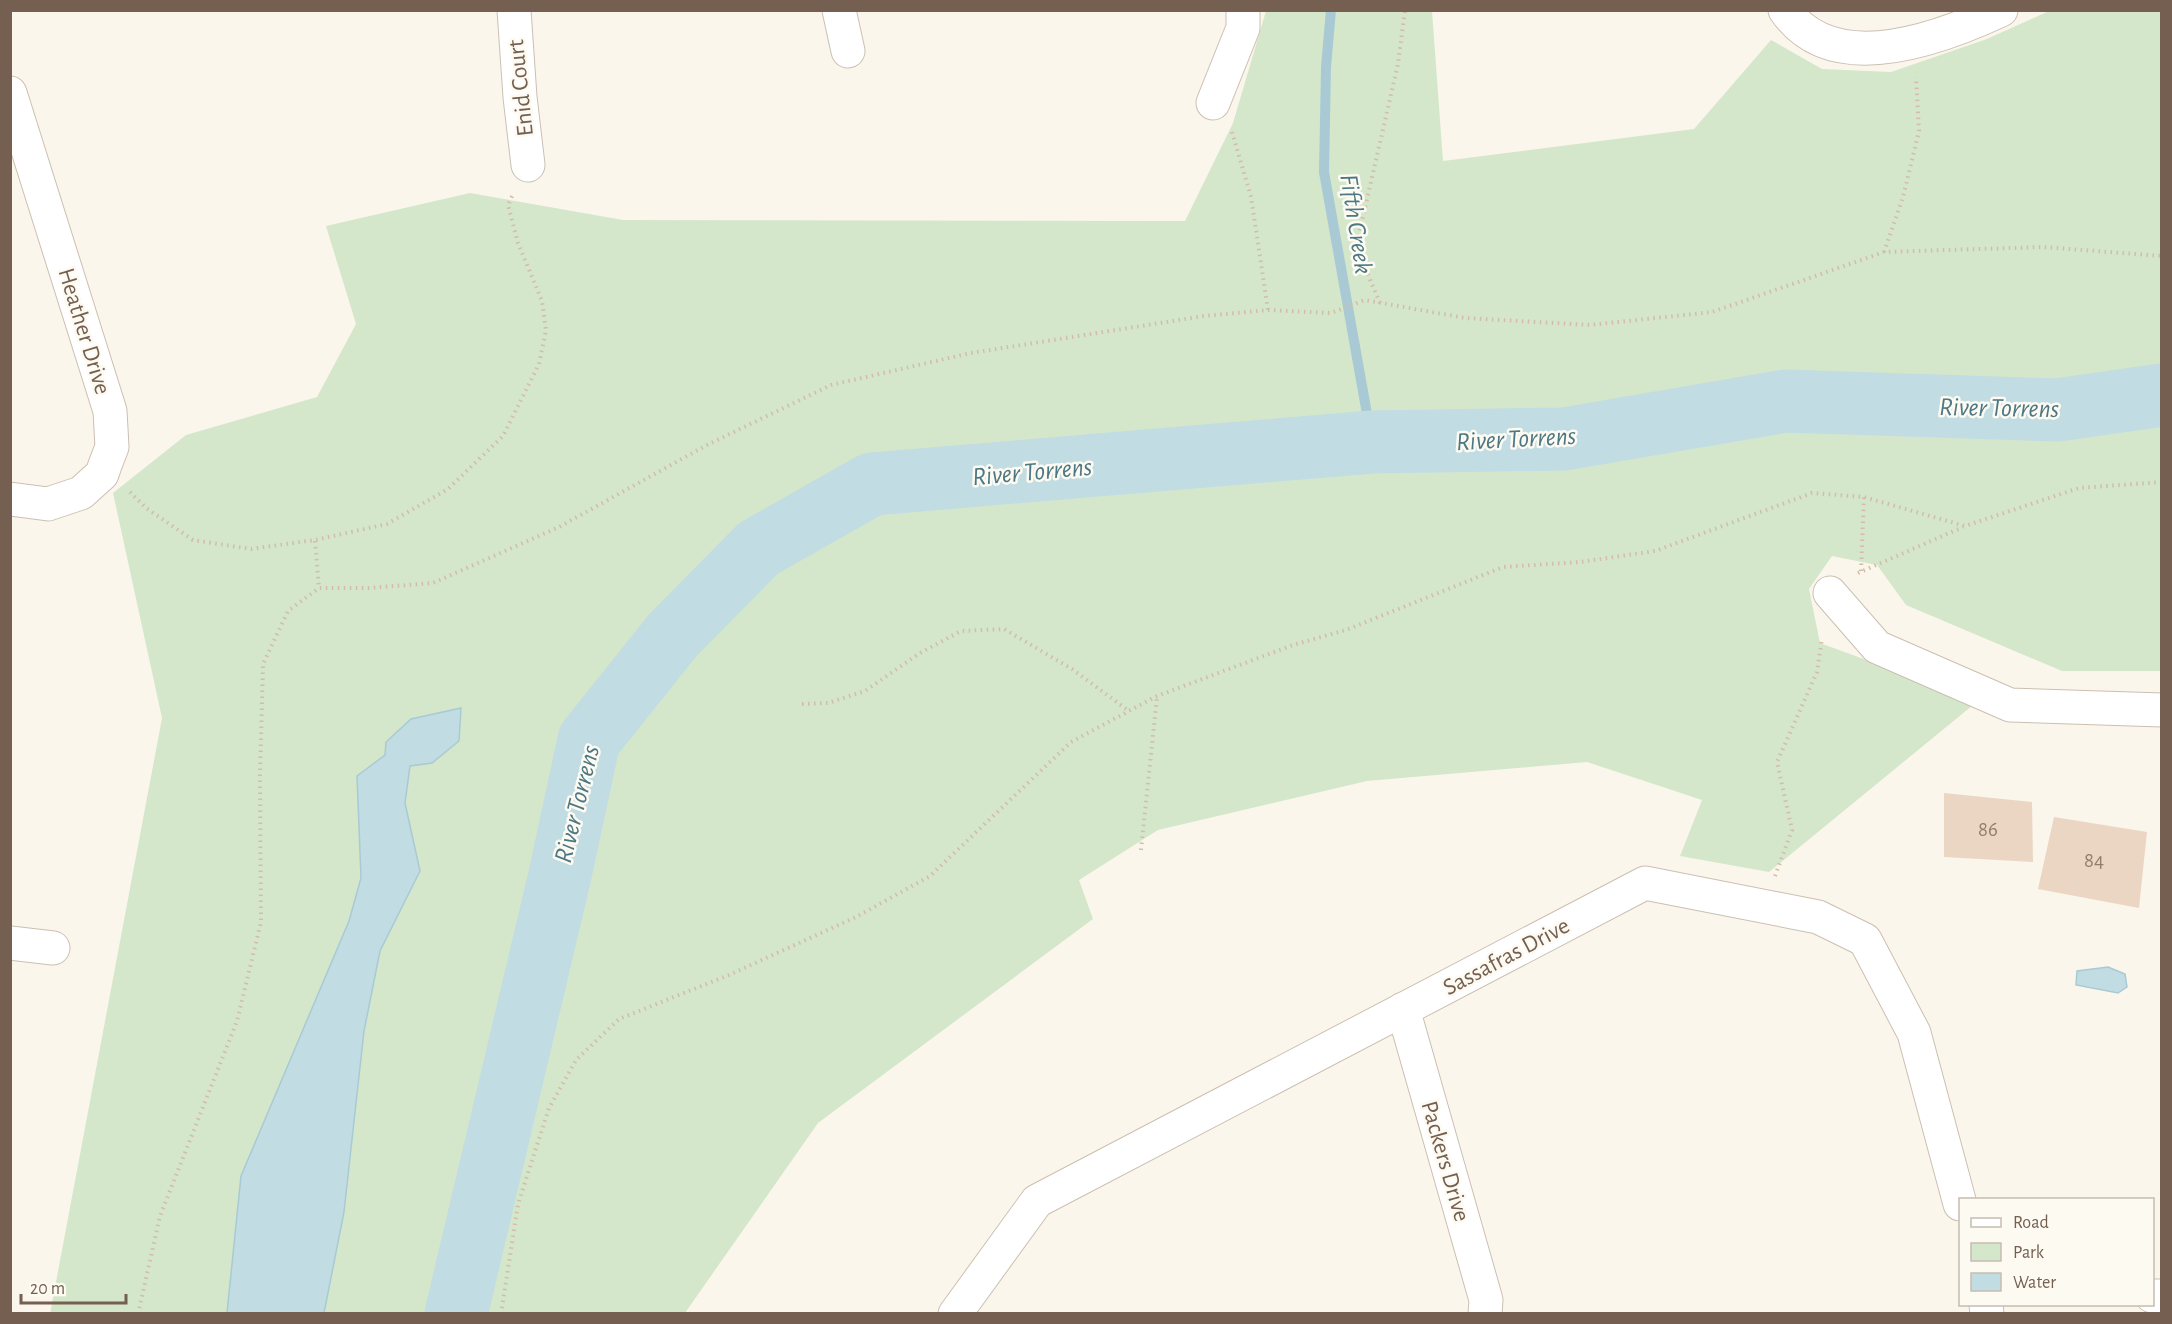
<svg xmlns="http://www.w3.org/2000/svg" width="2172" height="1324" font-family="'Alegreya Sans',sans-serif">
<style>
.green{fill:#d4e7cb}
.water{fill:#c1dce3;stroke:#a9cad4;stroke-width:1.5}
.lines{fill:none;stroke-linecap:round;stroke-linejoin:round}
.stream{stroke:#a9cad4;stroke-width:10}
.river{stroke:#c1dce3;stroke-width:63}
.building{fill:#ebd6c4}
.street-casing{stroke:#ccbfb2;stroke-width:35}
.path{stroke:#d3bca8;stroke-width:4;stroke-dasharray:1.5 4.5;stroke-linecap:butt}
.street{stroke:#fff;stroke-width:33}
.labels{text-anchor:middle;stroke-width:5;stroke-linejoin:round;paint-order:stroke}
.number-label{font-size:21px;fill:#927d6d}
.street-label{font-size:24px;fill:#745f50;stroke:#fdfaf2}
.water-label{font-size:26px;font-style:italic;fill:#4c7784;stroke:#fdfaf2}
</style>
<rect width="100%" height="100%" fill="#fbf6eb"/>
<path class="green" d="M1266,11H1432L1443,161L1694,129L1771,40L1822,69L1891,72L1987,39L2049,11H2161V671H2062L1906,605L1877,565L1832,556L1809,589L1820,643L1978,701L1769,872L1680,856L1702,800L1587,762L1367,781L1158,830L1079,880L1093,919L818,1123L685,1313L50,1314L162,718L113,493L186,435L317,397L356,324L326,226L470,193L623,220L1185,221L1233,123Z"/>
<path class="water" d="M461,708L459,741L432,763L410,766L405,803L420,871L380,951L364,1031L344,1212L324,1313H227L241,1176L349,921L361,878L357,776L385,755L386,742L411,719Z
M2108,967L2125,974L2127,987L2118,993L2076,985L2077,971Z"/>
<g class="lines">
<path class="stream" d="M1331,10L1326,67L1324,172L1372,442"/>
<path class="river" d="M456,1314L560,875L589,740L673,635L759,548L872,484L1372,442L1564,439L1786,401L2057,410L2162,395"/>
</g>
<path class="building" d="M1944,793L2032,802L2033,862L1944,857Z
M2054,817L2147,832L2139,908L2038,889Z"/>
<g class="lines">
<defs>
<path id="street" d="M514,10L520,97L528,165
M839,10L848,51
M1785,10C1833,79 1939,39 2001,10
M10,93L110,411L112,447L105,465L102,474L81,493L48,504L10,499
M1213,103L1243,28V10
M1830,593L1877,647L2010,705L2162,710
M10,943L53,948
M1403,1009L1486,1300L1485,1314
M2152,1296H2162
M1986,1304L1987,1314
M955,1314L1037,1201L1645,883L1818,917L1865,940L1914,1033L1960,1204"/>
</defs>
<use href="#street" class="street-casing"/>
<path class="path" d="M1232,132L1251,197L1268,310
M1884,252L1903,197L1919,131L1916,77
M1380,303L1356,247L1398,64L1405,10
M130,492L146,508L193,540L251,549L315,540L387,524L448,489L503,436L539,364L546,330L542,301L518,243L508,205L513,194
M315,541L319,588
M1861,571L1864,497
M1858,573L1963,527
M802,704L828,703L865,691L920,653L961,631L1004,629L1072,669L1129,711
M1141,850L1157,697
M1775,876L1792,830L1777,762L1817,672L1822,638
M138,1314L160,1216L237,1021L261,922L260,775L263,664L288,611L319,588H368L433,583L559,527L707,445L831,385L971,353L1204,316L1268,310L1331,313L1365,300L1465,318L1590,325L1712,312L1884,252L2043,247L2162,256
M501,1314L518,1204L549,1108L576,1060L619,1019L729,975L856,917L930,876L1071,742L1157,696L1293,645L1346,630L1503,567L1580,562L1655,551L1812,493L1864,497L1965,526L2079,488L2162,482"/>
<use href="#street" class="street"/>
</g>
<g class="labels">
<g class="number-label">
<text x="1988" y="836">86</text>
<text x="2094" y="867">84</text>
</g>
<g class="street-label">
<text transform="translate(520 88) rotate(-96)" y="8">Enid Court</text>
<text transform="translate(85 331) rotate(73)" y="8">Heather Drive</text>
<text transform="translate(1506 956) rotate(-28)" y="8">Sassafras Drive</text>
<text transform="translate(1446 1161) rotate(74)" y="8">Packers Drive</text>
</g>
<g class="water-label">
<text transform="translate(1357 224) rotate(81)" y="9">Fifth Creek</text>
<text transform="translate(1999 407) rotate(1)" y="9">River Torrens</text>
<text transform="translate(1516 438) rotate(-3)" y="9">River Torrens</text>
<text transform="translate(1032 471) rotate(-5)" y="9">River Torrens</text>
<text transform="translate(576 804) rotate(-76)" y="9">River Torrens</text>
</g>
</g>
<rect width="2172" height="1324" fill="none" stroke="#745f50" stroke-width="24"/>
<rect x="1959" y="1198" width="195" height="108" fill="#fdfaf2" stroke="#c6bcb1" stroke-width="1.5"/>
<rect x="1971" y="1218" width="30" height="9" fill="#ffffff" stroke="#c6bcb1" stroke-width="1.5"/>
<text x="2013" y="1228" font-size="18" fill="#745f50">Road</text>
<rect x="1971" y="1243" width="30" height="18" fill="#d4e7cb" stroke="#c6bcb1" stroke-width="1.5"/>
<text x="2013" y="1258" font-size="18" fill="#745f50">Park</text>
<rect x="1971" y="1273" width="30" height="18" fill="#c1dce3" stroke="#c6bcb1" stroke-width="1.5"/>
<text x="2013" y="1288" font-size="18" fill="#745f50">Water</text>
<path d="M21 1294v9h105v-9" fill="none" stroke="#745f50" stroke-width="3"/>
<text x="30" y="1294" font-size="18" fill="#745f50" stroke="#fdfaf2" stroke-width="4.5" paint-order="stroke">20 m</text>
</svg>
